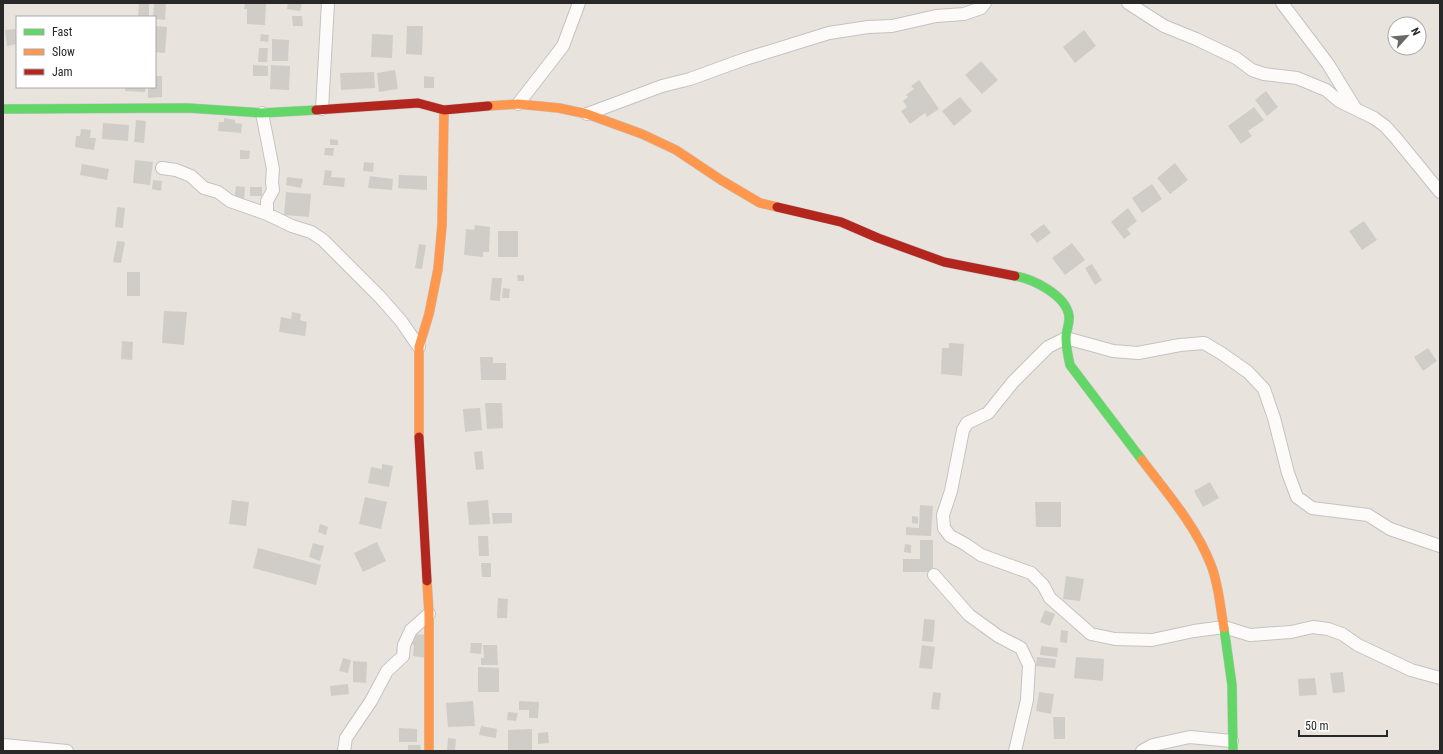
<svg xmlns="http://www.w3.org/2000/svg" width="1443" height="754" font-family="'Roboto Condensed',sans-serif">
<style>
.building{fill:#d0cdc8}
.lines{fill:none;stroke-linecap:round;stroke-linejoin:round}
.street-casing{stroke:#c4c3c2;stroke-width:14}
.fast-casing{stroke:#c4c3c2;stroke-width:10}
.slow-casing{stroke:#c4c3c2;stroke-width:10}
.jam-casing{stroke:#c4c3c2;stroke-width:10}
.street{stroke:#fcfbfa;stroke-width:12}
.fast{stroke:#63d668;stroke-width:9}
.slow{stroke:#ff974d;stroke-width:9}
.jam{stroke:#b3261e;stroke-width:9}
</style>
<rect width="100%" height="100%" fill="#e8e3dc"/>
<path class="building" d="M139,3H149V17H138Z
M154,3H166L165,20L155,19V17H153Z
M245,3H266L265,25L247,24V9H244Z
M288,3H302L300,11L287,9Z
M292,16H302L303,26H293Z
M155,26L167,27L165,53L155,52Z
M407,26H423L422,55L406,54Z
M16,29L17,44L7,46L5,30Z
M1084,30L1096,46L1075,63L1063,47Z
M261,34L269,35L268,42L260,41Z
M372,34L393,35L392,58L371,57Z
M272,39L289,40L288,61H272Z
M259,48H268L267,62H258Z
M981,61L998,80L982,94L965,75Z
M253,65L268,66V76H253Z
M271,65L290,66L289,90L270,89Z
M395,70L398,89L379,92L377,73Z
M374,72L375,88L341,90L340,73Z
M155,76H162V97L148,98V87H155Z
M424,76L434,77V88H424Z
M919,80L939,109L927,117L925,113L910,124L901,111L907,107L903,101L908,97L906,95L914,89L911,86Z
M126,87H146L145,92L125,91Z
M1266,91L1278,107L1267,116L1255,100Z
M960,97L972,111L954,126L942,111Z
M1254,107L1264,120L1248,131L1252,136L1241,144L1228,126Z
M224,118L235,120V123L242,124L241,133L218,131L219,122H224Z
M136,120L146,121L144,143L134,142Z
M103,123L129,125L128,141L102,139Z
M81,129L91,130L90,138H96L94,150L75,147L76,136H80Z
M330,139L338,140V145H330Z
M325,148H334L333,156L324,155Z
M240,150L250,151L249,159H240Z
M135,160L153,162L150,185L133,183Z
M364,162L374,163L373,172L363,171Z
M1175,163L1188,180L1170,194L1157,178Z
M82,164L109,169L107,180L80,175Z
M325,170L332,171L331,177L345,178L344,187L323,185Z
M399,175L427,176V190L398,188Z
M370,176L393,179L392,190L368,188Z
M287,177L303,179L301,188L286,185Z
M153,180L162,181L161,191L152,189Z
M1152,184L1162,199L1142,213L1132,198Z
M236,186L245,187L244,202H234Z
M250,187H262V196H250Z
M286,192L311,194L309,217L284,215Z
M117,207L125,208L123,228L115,227Z
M1128,208L1137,221L1127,229L1131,234L1124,239L1111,222Z
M1364,221L1377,240L1362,250L1349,231Z
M1044,224L1051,233L1037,243L1030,234Z
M475,225L490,227L489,252H483V257L464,255L466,229L474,230Z
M498,231H518V257H498Z
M117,241L125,242L121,263L113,262Z
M1072,243L1085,260L1065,275L1052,258Z
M419,244L426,245L422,269L415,268Z
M1092,264L1102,280L1095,285L1085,268Z
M127,272H140V296H127Z
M517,275H524V281H518Z
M492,278H502L500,301L490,300Z
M503,288L510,289L509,298H502Z
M164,311L187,312L184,345L162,343Z
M292,312L301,314L300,320L307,322L305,336L279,332L281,317L291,319Z
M122,341L133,342L132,360L121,359Z
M949,343L964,344L962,376L941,374L942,348H949Z
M1428,348L1437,361L1423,371L1414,357Z
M480,357H493V363H506V380H481Z
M485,403H502L503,428L487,429Z
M480,408L482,430L465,432L463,409Z
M482,451L484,469L476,470L474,452Z
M382,464L393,466L389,487L368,483L371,467L382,469Z
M1210,482L1219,498L1203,507L1194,491Z
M365,497L387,502L381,529L359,524Z
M232,500L249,502L246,526L229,524Z
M488,500L490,524L469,525L467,502Z
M1035,502H1061V527H1036Z
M920,505L933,506L931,536L906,535V527L919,528Z
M492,513H512V523L493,524Z
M912,516L918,517V524L912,523Z
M320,524L328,527L326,535L318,532Z
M478,536H488L489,556H479Z
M920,540H933V572H903V559H920Z
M377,542L386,561L363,572L354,553Z
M313,543L324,546L320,561L309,557Z
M905,544L911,545V553L904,552Z
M258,548L321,565L316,585L253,568Z
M481,563H491V577H482Z
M1066,576L1084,579L1080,601L1063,599Z
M498,598L508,599L507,618H497Z
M1045,610L1055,614L1050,626L1040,622Z
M924,619L935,620L933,642L922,641Z
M1061,630L1068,631L1067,643L1060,642Z
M411,634L428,635L426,658L413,656L414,645L410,644Z
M471,643H482L481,654L470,653Z
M483,645H497L498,665H481V658H484Z
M922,645L935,647L932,669L919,668Z
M1041,646L1058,648L1057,657L1040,655Z
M1037,657L1056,659L1055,668L1036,666Z
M1076,657L1104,659L1103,681L1074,678Z
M343,658L351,660L348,673L339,671Z
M353,661L367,662L366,683L353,682Z
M478,667L499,668V692H478Z
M1343,672L1345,692L1333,693L1330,673Z
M1315,678L1317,695L1299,696L1298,679Z
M348,684L349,694L331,696L330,686Z
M933,692L941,693L939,710L931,709Z
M1039,692L1054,694L1051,714L1036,711Z
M473,701L475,726L448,727L446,703Z
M519,701L539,702L538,718H529V710H519Z
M508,712L518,713L516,721L507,720Z
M1053,717H1065V739H1054Z
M481,726L497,729L496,738L479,735Z
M399,728L417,729V742H399Z
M532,729V751H508V730Z
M548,732L549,743L538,744V733Z
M448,738L456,739L455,751H447Z
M408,745H420L421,751H408Z"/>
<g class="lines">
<defs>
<path id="street" d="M1128,3L1164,26L1196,39L1236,58L1252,70L1264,74L1297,78L1326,90L1339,101L1374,118L1385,126L1395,137L1440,192
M1282,3L1328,64L1355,108
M518,104L563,46L579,3
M322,109L328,3
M262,113L273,169L272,182L273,190L267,201V214
M587,114L662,86L690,79L745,59L829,33L868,27L892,26L936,16L964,14L981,8L985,3
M162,168L176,170L191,176L204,188L218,192L230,201L267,214L292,226L311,232L323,240L380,297L401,321L419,347
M1440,546L1390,529L1368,515L1312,508L1297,497L1288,473L1274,418L1264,389L1248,372L1221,353L1204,343L1180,345L1138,353L1113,351L1066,338L1048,347L1013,382L988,413L967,423L963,430L951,491L943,515L944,528L950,536L965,544L981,555L1031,573L1043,585L1050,598L1091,634L1115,639L1152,640L1194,631L1224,627L1250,635L1291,632L1313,627L1328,629L1342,634L1358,645L1411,670L1440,678
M934,575L969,615L998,636L1021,648L1029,665L1027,700L1015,751
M3,745L67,751
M344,751L346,738L371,701L387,671L403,656L404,645L411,630L429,614
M1142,751L1153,745L1190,737L1232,741"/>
<path id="fast" d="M3,109L188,108L262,113L316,110
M1015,276C1033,279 1066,295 1069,316C1070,323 1066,331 1066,338C1066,347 1068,356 1070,365L1142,460
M1224,628L1232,685L1233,751"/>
<path id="slow" d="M488,106L518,104L559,108L587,114L642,134L676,150L721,180L760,203L777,207
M419,437V347L429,314L438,269L442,225L444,110
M1142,460C1167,493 1196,526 1211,565C1219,585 1220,607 1224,628
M427,581L429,614V751"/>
<path id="jam" d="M316,110L418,103L444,110L488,106
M777,207L841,222L878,238L944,262L1015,276
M419,437L427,581"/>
</defs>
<use href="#street" class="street-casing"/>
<use href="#fast" class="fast-casing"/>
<use href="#slow" class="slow-casing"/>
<use href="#jam" class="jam-casing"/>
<use href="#street" class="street"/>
<use href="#fast" class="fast"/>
<use href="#slow" class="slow"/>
<use href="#jam" class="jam"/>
</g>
<rect width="1443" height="754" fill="none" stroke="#282828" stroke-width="8"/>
<rect x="16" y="16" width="140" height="72" fill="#ffffff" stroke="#a9a9a9"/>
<rect x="24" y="29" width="20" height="6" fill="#63d668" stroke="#a9a9a9"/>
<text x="52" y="36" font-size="12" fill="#282828">Fast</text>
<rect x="24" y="49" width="20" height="6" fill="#ff974d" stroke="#a9a9a9"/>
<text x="52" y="56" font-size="12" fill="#282828">Slow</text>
<rect x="24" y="69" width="20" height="6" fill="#b3261e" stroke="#a9a9a9"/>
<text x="52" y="76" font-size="12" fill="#282828">Jam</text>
<g transform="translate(1407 36) rotate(63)"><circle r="19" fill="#ffffff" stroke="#a9a9a9"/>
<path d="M0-3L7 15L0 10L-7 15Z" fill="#6b6967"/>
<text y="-6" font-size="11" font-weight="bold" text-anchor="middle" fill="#282828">N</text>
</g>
<path d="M1299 730v6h88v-6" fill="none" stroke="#282828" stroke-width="2"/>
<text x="1305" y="730" font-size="12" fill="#282828" stroke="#ffffff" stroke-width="3" paint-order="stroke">50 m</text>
</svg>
